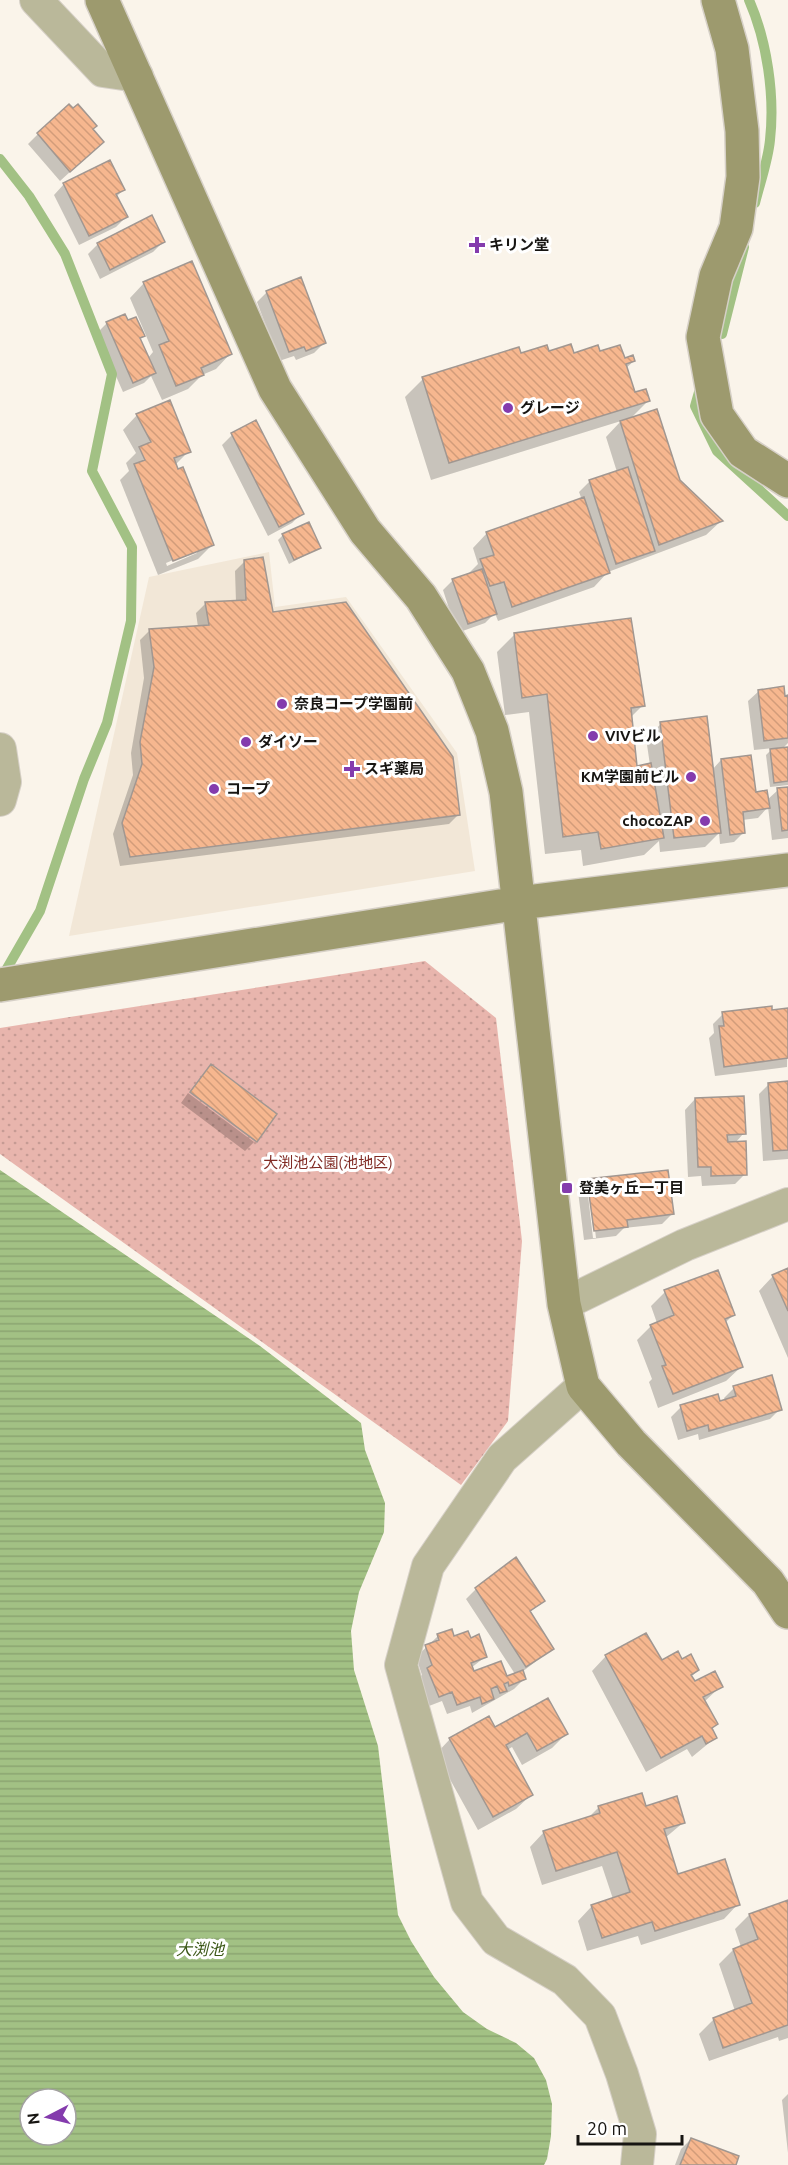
<svg xmlns="http://www.w3.org/2000/svg" width="788" height="2165" font-family="Ubuntu,'Noto Sans JP',sans-serif">
<style>
.built{fill:#f2e7d7}
.green{fill:url(#green-dots)}
.water{fill:url(#water-rules);fill-rule:evenodd}
.shadow{fill:#0003;fill-rule:evenodd}
.lines{fill:none;stroke-linecap:round;stroke-linejoin:round}
.stream{stroke:#a2c184;stroke-width:10}
.building{fill:url(#building-back-hatch);stroke:#a19791;stroke-width:1.5}
.street-casing{stroke:#d6d0c7;stroke-width:34}
.secondary-casing{stroke:#d6d0c7;stroke-width:36}
.street{stroke:#bab89a;stroke-width:32}
.secondary{stroke:#9d9a6e;stroke-width:33}
.poi-dot{fill:#843bad;stroke:#fff;stroke-width:2}
.labels{text-anchor:middle;stroke-width:6;stroke-linejoin:round;paint-order:stroke}
.poi-label{font-size:15px;font-weight:bold;fill:#171512;stroke:#fff;text-anchor:start}
.park-label{font-size:15px;fill:#812b24;stroke:#fff}
.water-label{font-size:16px;font-style:italic;fill:#3b5716;stroke:#fff}
</style>
<defs>
<pattern id="green-dots" width="8" height="8" patternUnits="userSpaceOnUse" patternTransform="scale(1.5)"><rect width="8" height="8" fill="#e8b5ad"/><path d="M2 2h.1M6 6h.1" fill="none" stroke="#c69b94" stroke-width="1.8" stroke-linecap="round"/></pattern>
<pattern id="water-rules" width="6" height="5" patternUnits="userSpaceOnUse" patternTransform="scale(1.5)"><rect width="6" height="5" fill="#a2c184"/><path d="M0 2.5h6" fill="none" stroke="#8ba571"/></pattern>
<pattern id="building-back-hatch" width="6" height="6" patternUnits="userSpaceOnUse" patternTransform="scale(1.5)"><rect width="6" height="6" fill="#f6b78f"/><path d="M-1 5l2 2M0 0l6 6M5-1l2 2" fill="none" stroke="#d29c7a"/></pattern>
</defs>
<rect width="100%" height="100%" fill="#faf4ea"/>
<path class="built" d="M269,552L275,607L346,597L457,753L475,871L69,936L149,577Z"/>
<path class="green" d="M425,961L496,1018L522,1241L508,1421L461,1485L0,1154V1028Z"/>
<path class="water" d="M0,1170L260,1346L361,1423L365,1450L385,1503L384,1532L359,1592L351,1631L354,1670L378,1746L398,1915L411,1941L434,1977L463,2012L487,2029L516,2043L534,2058L546,2080L552,2104L551,2136L547,2159L544,2165H0ZM30,2099H66V2135H30Z"/>
<path class="shadow" d="M91,130L92,152L60,181L28,144L38,134Z
M64,184L123,190L116,197L126,217L116,227L79,245L54,195Z
M163,242L153,252L100,279L88,254L98,244Z
M144,283L230,354L216,369L202,375L188,389L162,400L151,376L144,383L123,392L97,333L107,323L128,322L144,334L139,339L148,358L153,352L130,298Z
M267,292L324,343L314,353L296,360L294,356L279,361L257,302Z
M548,353H599L634,361L626,368L634,394L648,401L629,420L679,481L721,521L706,535L608,572L594,587L498,621L495,613L485,623L457,633L443,590L453,580L467,575L478,564L473,548L487,533L582,500L579,492L590,481L617,472L606,437L621,421L431,480L405,397L423,379L520,355Z
M137,415L189,451L175,465L213,544L198,559L158,575L120,480L129,471L126,463L136,453L123,430ZM197,550V553L167,566L166,563Z
M256,422L302,513L292,523L268,536L222,445L232,435Z
M283,535L319,548L289,564L278,540Z
M245,561L272,614L459,814L449,824L120,866L113,834L133,775L131,753L144,678L140,640L150,630L198,627L196,613L206,603L236,602L235,571Z
M515,634L643,705L630,718L636,768L650,765L646,738L661,724L712,770L721,760L755,793L767,800L778,790L788,789V838L772,840L768,807L758,818L742,820L744,832L734,842L720,844L719,833L705,847L660,852L659,841L644,855L583,866L581,850L545,854L529,712L505,715L497,652Z
M759,691L788,697V743L782,749L788,748V785L770,787L766,755L773,748L754,750L748,701Z
M788,1010L787,1067L715,1076L709,1038L714,1033L713,1024L723,1014Z
M211,1066L256,1140L190,1091Z
M788,1083V1159L763,1161L759,1094L769,1084Z
M188,1093L254,1142L245,1151L181,1103Z
M695,1099L744,1133L735,1143L745,1174L735,1184L702,1186L701,1176L688,1177L685,1110Z
M588,1181L672,1214L662,1224L624,1228L616,1236L584,1240L578,1191ZM587,1187H590L596,1238H593Z
M788,1270V1358L759,1291L773,1276Z
M665,1292L733,1315L725,1323L741,1367L726,1381L658,1408L649,1382L652,1379L637,1340L651,1326L657,1323L651,1306Z
M734,1388L780,1409L770,1419L699,1440L698,1434L678,1440L671,1417L681,1407L725,1400L724,1398Z
M476,1589L543,1601L529,1613L552,1649L522,1672L524,1679L514,1689L472,1713L470,1706L447,1714L442,1701L429,1706L418,1679L422,1675L416,1657L438,1636L451,1631L453,1638L470,1640L485,1657L471,1668L473,1673L506,1678L515,1674L466,1599Z
M606,1656L681,1661L698,1670L691,1677L695,1683L721,1686L704,1702L716,1724L711,1730L715,1738L692,1757L687,1749L646,1772L592,1671Z
M494,1729L566,1734L552,1748L522,1765L512,1747L507,1750L531,1795L516,1809L478,1830L436,1754L450,1739Z
M599,1807L645,1808L684,1822L665,1838L677,1875L738,1904L724,1919L641,1945L638,1936L587,1951L578,1921L592,1906L613,1899L602,1866L542,1885L530,1847L544,1832L588,1818Z
M788,1901V2038L779,2041L778,2037L709,2061L699,2034L714,2019L735,2011L719,1964L733,1950L741,1947L735,1929L749,1915Z
M788,2094V2153L782,2100Z
M691,2139L734,2165H675L681,2149Z"/>
<g class="lines">
<path class="stream" d="M749,0C767,41 775,95 770,140C768,161 760,183 755,203
M0,159L29,196L65,254L112,374L92,471L132,547L131,621L107,723L84,779L40,911L2,977
M722,334L744,247
M699,392L695,406L717,451L788,516"/>
</g>
<path class="building" d="M69,104L73,108L78,104L97,126L93,129L104,142L70,172L37,133Z
M110,160L125,190L116,194L128,217L89,236L63,183Z
M152,215L165,242L110,270L97,243Z
M192,261L232,354L201,368L204,375L176,386L159,345L169,341L143,282Z
M301,277L326,343L306,351L304,347L289,352L266,291Z
M125,314L128,320L136,317L145,336L140,338L156,373L133,383L106,322Z
M571,344L574,353L598,345L600,351L620,345L625,358L633,355L635,361L626,364L635,392L646,389L650,401L449,463L422,377L519,347L521,353L547,345L549,351Z
M170,400L191,452L174,458L178,469L183,467L214,545L173,561L134,464L145,460L139,447L151,442L136,414Z
M657,409L680,480L723,521L659,545L620,421Z
M256,420L304,514L279,527L231,433Z
M628,467L655,551L616,564L589,480Z
M584,497L610,573L512,607L504,582L490,586L480,559L494,555L486,532Z
M309,522L321,548L294,560L282,534Z
M263,557L273,612L346,602L453,757L460,815L130,857L122,823L142,764L140,742L154,667L149,629L209,625L205,602L246,600L244,560Z
M482,569L497,614L468,624L452,579Z
M631,618L645,706L631,708L637,766L651,763L664,838L601,849L598,832L563,837L547,694L522,698L514,633Z
M784,686L785,696L788,695V738L764,741L758,690Z
M707,716L721,833L674,838L660,722Z
M788,747V781L774,783L770,749Z
M751,755L756,792L767,790L770,808L743,812L745,833L730,835L721,759Z
M788,787V830L782,831L777,788Z
M772,1006V1010L788,1008V1058L724,1067L719,1026H724L722,1012Z
M211,1064L277,1114L257,1142L190,1092Z
M788,1081V1150L773,1151L768,1083Z
M744,1096L746,1134L727,1135L728,1142L746,1141L747,1175L711,1176V1167H698L695,1098Z
M668,1170L674,1214L627,1220L628,1227L594,1231L587,1179Z
M788,1268V1311L772,1275Z
M718,1270L735,1315L725,1319L743,1367L673,1394L662,1366L666,1365L650,1325L674,1315L664,1290Z
M772,1375L782,1410L709,1431L708,1425L687,1431L680,1405L718,1394L720,1401L736,1396L733,1386Z
M516,1557L545,1601L530,1611L554,1649L526,1667L475,1588Z
M452,1629L454,1636L468,1631L471,1638L479,1634L487,1657L471,1663L474,1671L501,1661L507,1676L523,1670L526,1679L509,1686L508,1682L504,1684L507,1691L500,1693L497,1686L491,1689L494,1699L482,1704L480,1697L457,1705L452,1692L439,1697L427,1668L432,1665L425,1645L439,1640L437,1634Z
M646,1633L662,1660L678,1651L682,1659L691,1654L699,1670L691,1675L695,1681L715,1671L723,1687L703,1697L718,1724L712,1728L717,1738L706,1744L702,1736L661,1758L605,1655Z
M548,1698L568,1734L537,1751L527,1733L506,1745L533,1795L493,1817L449,1738L489,1716L495,1727Z
M642,1793L646,1806L677,1796L685,1823L664,1829L678,1874L725,1859L740,1905L655,1931L652,1922L602,1938L591,1905L630,1892L617,1852L556,1871L543,1831L600,1813L598,1806Z
M788,1900V2025L723,2048L713,2018L752,2003L733,1949L758,1939L749,1914Z
M691,2138L739,2156L736,2165H680Z"/>
<g class="lines">
<defs>
<path id="street" d="M36,0L103,71L137,76
M0,749L5,782L0,800
M564,1304L685,1245L788,1204
M583,1386L502,1458L428,1566L401,1665L467,1902L496,1940L565,1980L600,2016L622,2074L640,2134L637,2165"/>
<path id="secondary" d="M102,0L275,389L365,531L421,597L468,671L492,731L506,792L564,1304L583,1386L631,1443L768,1582L788,1612
M718,0L732,49L742,131L743,177L736,228L716,276L703,337L717,415L743,452L788,481
M0,985L519,903L788,870"/>
</defs>
<use href="#street" class="street-casing"/>
<use href="#secondary" class="secondary-casing"/>
<use href="#street" class="street"/>
<use href="#secondary" class="secondary"/>
</g>
<g class="poi-dot">
<path d="M474 236h6v6h6v6h-6v6h-6v-6h-6v-6h6z"/>
<circle cx="508" cy="408" r="6"/>
<circle cx="282" cy="704" r="6"/>
<circle cx="593" cy="736" r="6"/>
<circle cx="246" cy="742" r="6"/>
<path d="M349 760h6v6h6v6h-6v6h-6v-6h-6v-6h6z"/>
<circle cx="691" cy="777" r="6"/>
<circle cx="214" cy="789" r="6"/>
<circle cx="705" cy="821" r="6"/>
<rect x="561" y="1182" width="12" height="12" rx="3"/>
</g>
<g class="labels">
<g class="poi-label">
<text x="489" y="250">キリン堂</text>
<text x="520" y="413">グレージ</text>
<text x="294" y="709">奈良コープ学園前</text>
<text x="605" y="741">VIVビル</text>
<text x="258" y="747">ダイソー</text>
<text x="364" y="774">スギ薬局</text>
<text x="679" y="782" text-anchor="end">KM学園前ビル</text>
<text x="226" y="794">コープ</text>
<text x="693" y="826" text-anchor="end">chocoZAP</text>
<text x="579" y="1193">登美ヶ丘一丁目</text>
</g>
<g class="park-label">
<text x="328" y="1168">大渕池公園(池地区)</text>
</g>
<g class="water-label">
<text x="200" y="1955">大渕池</text>
</g>
</g>
<g transform="translate(48 2117) rotate(263)"><circle r="28" fill="#ffffff" stroke="#a2a1a0" stroke-width="1.5"/>
<path d="M0-4.5L10 22L0 15L-10 22Z" fill="#843bad"/>
<text y="-9" font-size="16" font-weight="bold" text-anchor="middle" fill="#171512">N</text>
</g>
<path d="M578 2135v9h104v-9" fill="none" stroke="#171512" stroke-width="3"/>
<text x="587" y="2135" font-size="18" fill="#171512" stroke="#ffffff" stroke-width="4.5" paint-order="stroke">20 m</text>
</svg>
